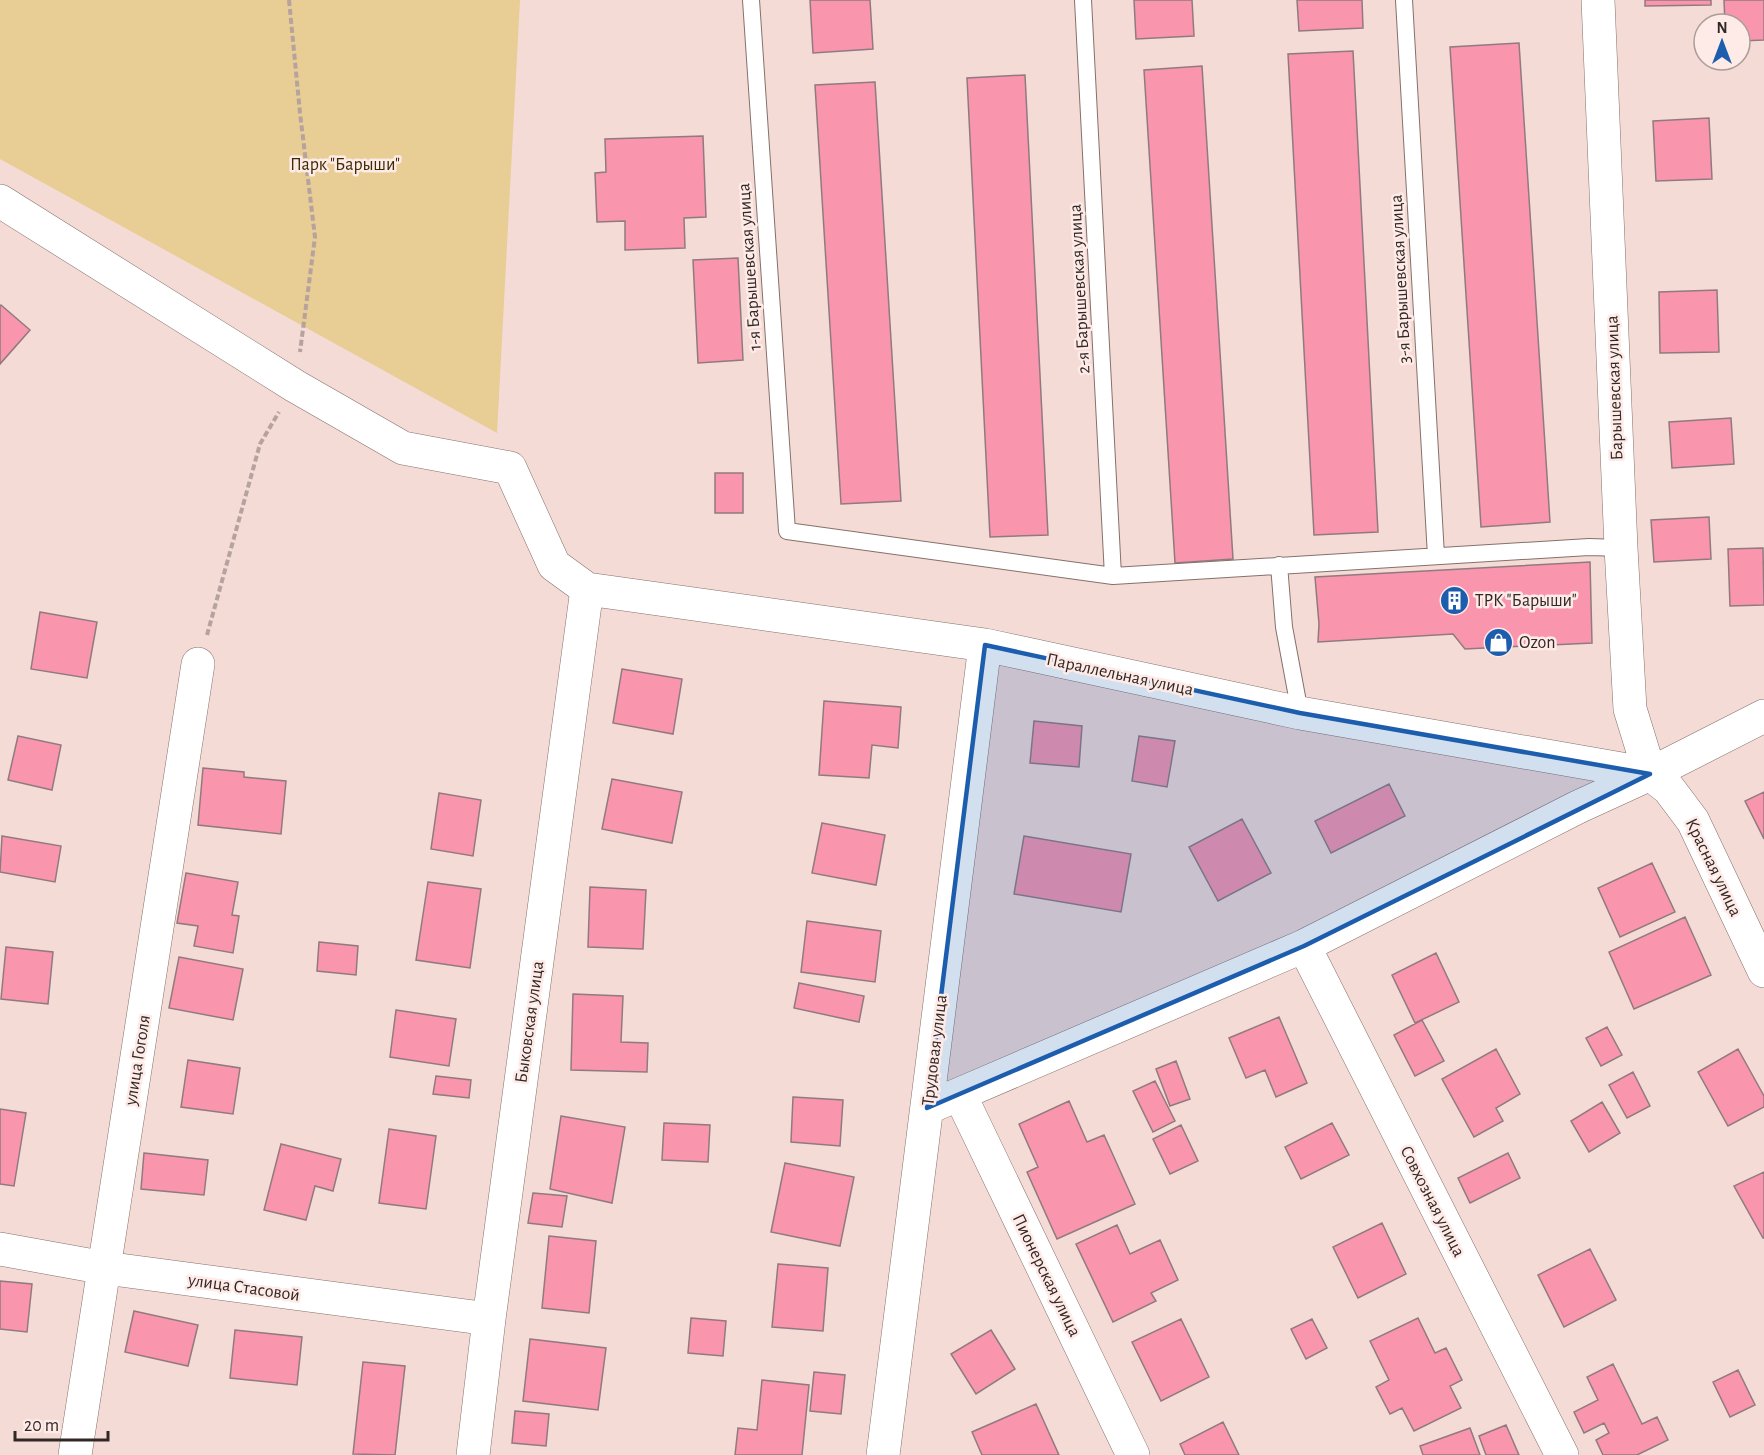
<svg xmlns="http://www.w3.org/2000/svg" width="1764" height="1455" font-family="'Alegreya Sans',sans-serif">
<style>
.green{fill:#e8cd94}
.building{fill:#fa95ae;stroke:#917a7f;stroke-width:1.5}
.lines{fill:none;stroke-linecap:round;stroke-linejoin:round}
.lane-casing{stroke:#86706b;stroke-width:18}
.street-casing{stroke:#86706b;stroke-width:34}
.secondary-casing{stroke:#86706b;stroke-width:34}
.path{stroke:#b6a29e;stroke-width:4;stroke-dasharray:6 3;stroke-linecap:butt}
.lane{stroke:#fff;stroke-width:16}
.street{stroke:#fff;stroke-width:33}
.secondary{stroke:#fff;stroke-width:33}
.marked{fill:#1d5dad;fill-opacity:0.2;stroke:#1d5dad;stroke-width:4.5;stroke-linejoin:round}
.labels{text-anchor:middle;stroke-width:5;stroke-linejoin:round;paint-order:stroke}
.park-label{font-size:18px;fill:#3b2b00;stroke:#feeae6}
.street-label{font-size:18px;fill:#312826;stroke:#feeae6}
.poi-label{font-size:18px;fill:#312826;stroke:#feeae6;text-anchor:start}
</style>
<rect width="100%" height="100%" fill="#f4dbd6"/>
<path class="green" d="M0,0H520L497,433L0,159Z"/>
<path class="building" d="M810,0H870L873,49L813,53Z
M1134,0H1192L1194,36L1136,39Z
M1297,0H1362L1363,28L1299,31Z
M1645,0H1711V5L1645,6Z
M1724,0H1764V40L1740,41V24H1725Z
M1519,43L1550,522L1481,527L1450,47Z
M1353,51L1378,532L1314,535L1288,54Z
M1202,66L1233,559L1175,563L1144,70Z
M1025,75L1048,535L990,537L967,78Z
M875,82L901,501L841,504L815,85Z
M1709,118L1712,179L1656,181L1653,121Z
M703,136L706,217L684,218L685,248L625,250V221L597,222L595,173L606,172L605,139Z
M738,258L743,360L698,363L693,260Z
M1717,290L1719,352L1660,353L1659,292Z
M1,305L30,330L0,364V306Z
M1731,418L1734,464L1672,468L1669,422Z
M715,473H743V513H715Z
M1709,517L1711,559L1654,562L1651,520Z
M1763,548L1764,605L1730,606L1728,549Z
M1590,562L1592,643L1465,649L1453,634L1318,642L1319,624L1315,577Z
M40,612L97,622L87,678L31,669Z
M622,669L682,679L673,734L613,723Z
M824,701L901,707L898,748L872,745L869,778L819,775Z
M1034,721L1082,726L1079,767L1030,763Z
M18,736L61,745L52,790L8,780Z
M1139,736L1175,741L1167,787L1132,781Z
M203,768L244,772V777L286,781L281,834L198,825Z
M612,779L682,792L672,843L602,829Z
M1389,784L1405,816L1331,853L1315,821Z
M1764,792V839L1745,801Z
M439,793L481,800L473,856L431,849Z
M1242,819L1271,873L1218,901L1189,847Z
M822,823L885,835L876,885L812,873Z
M2,836L61,846L55,882L0,872Z
M1024,836L1131,854L1121,912L1014,894Z
M1652,863L1675,912L1620,937L1598,888Z
M186,873L238,882L232,915L239,916L233,953L194,946L198,926L177,923Z
M428,882L481,889L470,968L416,960Z
M590,887L646,890L643,949L588,947Z
M1685,917L1711,975L1634,1009L1609,952Z
M807,921L881,931L875,982L801,972Z
M319,942L358,946L356,975L317,971Z
M6,947L53,952L48,1004L1,999Z
M1436,953L1459,1002L1415,1023L1392,975Z
M179,957L243,969L233,1020L169,1008Z
M799,983L864,996L859,1022L794,1008Z
M573,994L623,996L621,1042L648,1043L647,1072L571,1070Z
M396,1010L456,1019L449,1066L390,1057Z
M1279,1017L1307,1083L1276,1097L1265,1070L1246,1078L1229,1038Z
M1422,1020L1444,1061L1415,1076L1394,1035Z
M1607,1027L1622,1055L1601,1066L1586,1038Z
M1496,1049L1520,1094L1496,1108L1503,1121L1474,1137L1442,1079Z
M1738,1049L1764,1096V1107L1728,1126L1698,1072Z
M188,1060L240,1068L233,1114L181,1107Z
M1176,1061L1190,1099L1170,1106L1156,1069Z
M1633,1072L1650,1106L1627,1118L1609,1085Z
M436,1076L471,1080L469,1098L433,1094Z
M1155,1081L1175,1121L1153,1132L1133,1091Z
M793,1097L843,1100L840,1146L791,1142Z
M1069,1101L1087,1142L1104,1135L1135,1204L1057,1239L1027,1172L1038,1167L1019,1124Z
M1602,1102L1620,1133L1589,1152L1571,1121Z
M0,1109L26,1113L14,1186L0,1184Z
M561,1116L625,1127L612,1203L550,1189Z
M664,1123L710,1125L708,1162L662,1160Z
M1332,1123L1349,1155L1301,1179L1285,1147Z
M1181,1125L1198,1161L1170,1174L1153,1139Z
M389,1129L436,1136L426,1209L379,1203Z
M281,1144L341,1159L333,1191L315,1186L306,1220L264,1210Z
M144,1153L208,1160L204,1195L141,1189Z
M1508,1153L1520,1178L1470,1203L1458,1178Z
M785,1163L854,1177L840,1246L771,1232Z
M1764,1172V1238H1763L1734,1186Z
M533,1193L567,1196L562,1227L528,1223Z
M1382,1223L1406,1274L1358,1298L1333,1247Z
M1117,1225L1130,1254L1160,1240L1178,1280L1151,1293L1156,1301L1113,1322L1076,1244Z
M549,1236L596,1241L589,1313L542,1308Z
M1590,1249L1616,1300L1564,1327L1538,1275Z
M778,1264L828,1268L823,1331L772,1327Z
M0,1281L32,1284L27,1332L0,1329Z
M134,1311L198,1325L188,1366L125,1352Z
M691,1318L726,1321L723,1356L688,1353Z
M1418,1318L1435,1353L1446,1348L1462,1380L1450,1386L1461,1408L1414,1431L1402,1408L1390,1414L1376,1387L1389,1380L1370,1341Z
M1181,1319L1209,1377L1161,1401L1132,1342Z
M1312,1319L1327,1348L1306,1359L1291,1329Z
M235,1330L302,1337L297,1385L230,1378Z
M991,1330L1015,1369L976,1394L951,1354Z
M530,1339L606,1348L598,1410L523,1401Z
M363,1362L405,1366L395,1455L353,1454Z
M1613,1364L1642,1424L1657,1417L1668,1440L1637,1455H1603L1596,1440L1609,1433L1604,1423L1584,1433L1574,1412L1598,1400L1587,1377Z
M1738,1370L1755,1405L1730,1417L1713,1382Z
M814,1372L845,1375L841,1414L810,1411Z
M762,1380L809,1385L802,1455H735L738,1428L757,1430Z
M1036,1404L1059,1455H982L972,1432Z
M515,1411L549,1414L546,1446L512,1443Z
M1223,1422L1239,1455H1185L1180,1444Z
M1506,1425L1519,1455H1486L1479,1436Z
M1470,1428L1480,1455H1423L1420,1446Z"/>
<g class="lines">
<defs>
<path id="lane" d="M751,0L787,531L1113,576L1589,547L1621,548
M1083,0L1113,576
M1404,0L1436,556
M1279,565L1284,627L1300,713"/>
<path id="street" d="M0,201L295,386L403,448L510,468L554,565L587,589L985,645L1300,713L1650,774L1669,789L1693,821L1764,971
M1304,946L1562,1455
M960,1095L1133,1455
M927,1108L1304,946L1578,807L1650,774
M0,1249L105,1268L489,1319
M75,1455L198,664
M473,1455L489,1319L587,589
M883,1455L985,645"/>
<path id="secondary" d="M1598,0L1621,548L1630,709L1650,774L1764,716"/>
</defs>
<use href="#lane" class="lane-casing"/>
<use href="#street" class="street-casing"/>
<use href="#secondary" class="secondary-casing"/>
<path class="path" d="M289,0L300,113L315,237L300,352
M207,635L260,444L279,412"/>
<use href="#lane" class="lane"/>
<use href="#street" class="street"/>
<use href="#secondary" class="secondary"/>
</g>
<path class="marked" d="M985,645L1300,713L1650,774L1304,946L927,1108Z"/>
<defs>
<symbol id="building-disc" viewBox="-11 -11 22 22"><circle r="9.5" fill="#1d5dad" stroke="#feeae6"/><path d="M-4-6H4V6H1V3H-1V6H-4ZM-2.5-4.3h1.7v1.8h-1.7ZM.8-4.3h1.7v1.8H.8ZM-2.5-1h1.7V.8h-1.7ZM.8-1h1.7V.8H.8Z" fill="#fff"/></symbol>
<symbol id="shop-disc" viewBox="-11 -11 22 22"><circle r="9.5" fill="#1d5dad" stroke="#feeae6"/><path d="M-5-2.5h2.3a2.7 3.5 0 0 1 5.4 0H5L5.5 6h-11ZM-1.5-2.5h3a1.5 2.3 0 0 0-3 0Z" fill="#fff"/></symbol>
</defs>
<g fill-rule="evenodd">
<use href="#building-disc" x="1438" y="584" width="33" height="33"/>
<use href="#shop-disc" x="1482" y="626" width="33" height="33"/>
</g>
<g class="labels">
<g class="park-label">
<text x="345" y="170">Парк "Барыши"</text>
</g>
<g class="street-label">
<text transform="translate(749 267) rotate(-94)" y="6">1-я Барышевская улица</text>
<text transform="translate(1400 279) rotate(-93)" y="6">3-я Барышевская улица</text>
<text transform="translate(1079 289) rotate(-93)" y="6">2-я Барышевская улица</text>
<text transform="translate(1614 388) rotate(-92)" y="6">Барышевская улица</text>
<text transform="translate(1120 674) rotate(12)" y="6">Параллельная улица</text>
<text transform="translate(1714 867) rotate(64)" y="6">Красная улица</text>
<text transform="translate(529 1022) rotate(-82)" y="6">Быковская улица</text>
<text transform="translate(934 1050) rotate(-83)" y="6">Трудовая улица</text>
<text transform="translate(137 1060) rotate(-81)" y="6">улица Гоголя</text>
<text transform="translate(1433 1201) rotate(63)" y="6">Совхозная улица</text>
<text transform="translate(1047 1275) rotate(64)" y="6">Пионерская улица</text>
<text transform="translate(244 1287) rotate(8)" y="6">улица Стасовой</text>
</g>
<g class="poi-label">
<text x="1475" y="606">ТРК "Барыши"</text>
<text x="1519" y="648">Ozon</text>
</g>
</g>
<g transform="translate(1722 42)"><circle r="28" fill="#feeae6" stroke="#ac9c99" stroke-width="1.5"/>
<path d="M0-4.5L10 22L0 15L-10 22Z" fill="#1d5dad"/>
<text y="-9" font-size="16" font-weight="bold" text-anchor="middle" fill="#312826">N</text>
</g>
<path d="M15 1431v9h93v-9" fill="none" stroke="#312826" stroke-width="3"/>
<text x="24" y="1431" font-size="18" fill="#312826" stroke="#feeae6" stroke-width="4.5" paint-order="stroke">20 m</text>
</svg>
